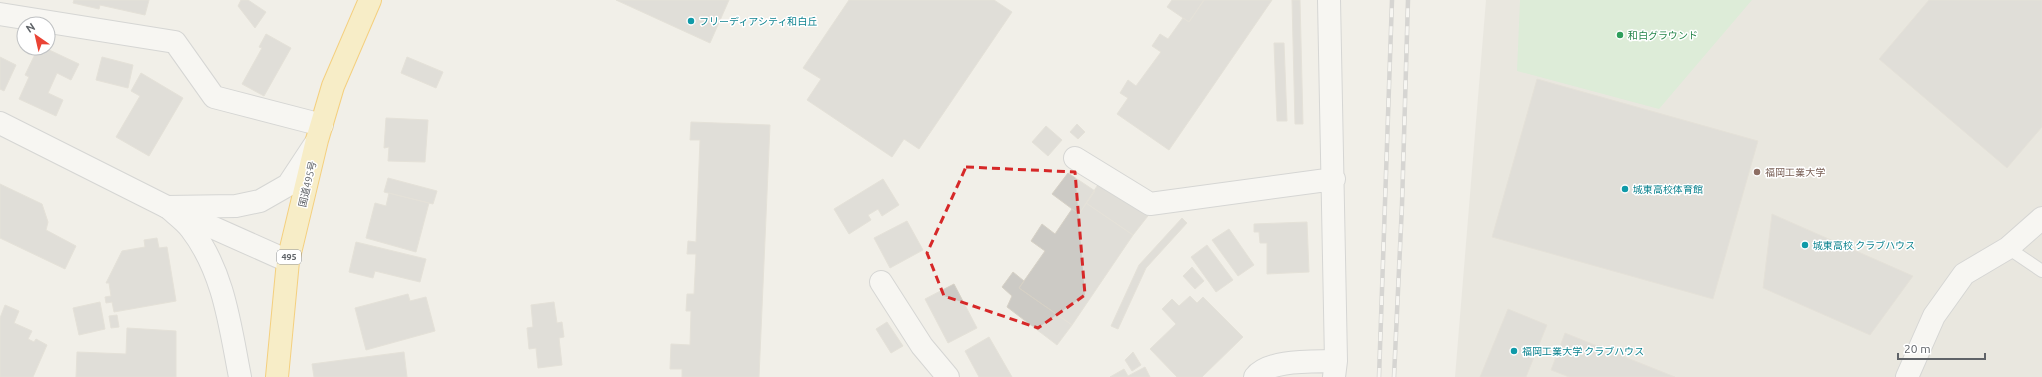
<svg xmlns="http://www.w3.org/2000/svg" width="2042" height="377" font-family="Ubuntu,'Noto Sans JP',sans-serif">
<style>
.education{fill:#e1ded6}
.green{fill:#c5e8c5}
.building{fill:#cccac5;stroke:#d6d1c6}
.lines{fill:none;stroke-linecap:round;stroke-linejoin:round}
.service-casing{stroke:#b5b8bc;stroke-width:14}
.minor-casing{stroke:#b5b8bc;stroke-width:24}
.tertiary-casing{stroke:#b5b8bc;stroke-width:24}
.trunk-casing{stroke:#f9ab00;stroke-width:24}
.service{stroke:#fff;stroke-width:12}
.minor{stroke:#fff;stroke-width:22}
.tertiary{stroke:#fff;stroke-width:22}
.trunk{stroke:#feeaa1;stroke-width:22}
.rail-casing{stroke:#b6b7b8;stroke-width:4.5}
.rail{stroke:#fff;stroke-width:3;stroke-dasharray:9;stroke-linecap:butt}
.marked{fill:none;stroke:#d62828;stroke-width:3;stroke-dasharray:8 5;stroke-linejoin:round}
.culture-dot{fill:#0f9aa8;stroke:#fff;stroke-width:1.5}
.leisure-dot{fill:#2e9e5b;stroke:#fff;stroke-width:1.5}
.education-dot{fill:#8d6e63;stroke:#fff;stroke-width:1.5}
.labels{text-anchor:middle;stroke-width:3;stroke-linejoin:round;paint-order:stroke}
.shield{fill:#fff;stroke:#8f9295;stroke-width:1}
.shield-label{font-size:9px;font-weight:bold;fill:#5f6368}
.culture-label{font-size:10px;fill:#0d838f;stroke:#fff;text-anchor:start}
.leisure-label{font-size:10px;fill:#27864d;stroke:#fff;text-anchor:start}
.education-label{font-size:10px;fill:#785e54;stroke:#fff;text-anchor:start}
.street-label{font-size:10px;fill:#5f6368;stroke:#fff}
</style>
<rect width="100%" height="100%" fill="#f1efe8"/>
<path class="education" d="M1486,0H2042V377H1455Z"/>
<path class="green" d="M1520,0H1752L1659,109L1517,71Z"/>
<path class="building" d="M74,0H149L145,15L100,5L99,9L73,3Z
M241,0H248L266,12L255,28L238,6Z
M616,0H729L710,43Z
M849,0H994L1012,12L919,149L904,139L892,157L807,100L821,79L803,68Z
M1172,0H1204L1189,22L1167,7Z
M1204,0H1272L1169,150L1117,114L1128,98L1120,93L1128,80L1136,86L1161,52L1152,46L1160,34L1168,39L1183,18L1189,22Z
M1292,0H1300L1303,124H1295Z
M1929,0H2042V127L2007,168L1879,59Z
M266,34L291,48L264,96L242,84L262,48L259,47Z
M1274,43H1284L1287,121H1277Z
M38,48H45L79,64L71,80L57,73L48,93L63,100L56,116L19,99L29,77L25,75Z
M0,57L16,65L4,91L0,89Z
M102,57L133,65L128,88L96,80Z
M407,57L443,72L436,88L401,73Z
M141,73L183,98L149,156L116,137L140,96L131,91Z
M1537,79L1758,141L1713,299L1492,237Z
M386,118L428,120L425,162L388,161L389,147L384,148Z
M691,122L770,125L759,377H682V369H670L671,344L690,345L691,311H686L687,294H694L696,254H687L688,241L696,242L700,140H690Z
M1077,124L1085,132L1078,139L1070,132Z
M1046,126L1062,140L1048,156L1032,142Z
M1068,173L1095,191L1079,214L1052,194Z
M1103,177L1151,212L1133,235L1086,203Z
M388,178L437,191L433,204L384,192Z
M883,179L899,205L882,216L878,209L868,215L871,220L849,234L834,209Z
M0,184L42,204L48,222L46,230L76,246L65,269L0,238Z
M389,193L429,203L416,252L366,238L375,203L386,206Z
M1086,203L1133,235L1072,325L1019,288L1045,251L1031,241L1042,224L1055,234L1072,209L1079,214Z
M1772,214L1913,276L1870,335L1763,288Z
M1182,218L1187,223L1146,268L1118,329L1111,326L1139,265Z
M907,221L923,250L890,268L874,238Z
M1307,222L1309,272L1267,274V243H1260L1259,232H1254V224Z
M1229,229L1254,265L1238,276L1212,240Z
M157,238L159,248L167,247L176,301L114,312L112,302L106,303L105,297L111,296L109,283H106L122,251L145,247L144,240Z
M356,242L426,259L420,282L375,271L373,278L349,272Z
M1207,245L1233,280L1216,292L1191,257Z
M1192,267L1204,281L1195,289L1183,276Z
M1013,272L1024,281L1019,288L1072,325L1057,345L1007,307L1012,296L1002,287Z
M954,284L977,328L948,343L925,299Z
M408,294L410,301L426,297L435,331L366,350L355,308Z
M1190,296L1197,303L1203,297L1243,337L1202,377H1177L1150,349L1176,324L1162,309L1172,299L1179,306Z
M100,302L105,329L79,335L73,308Z
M554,302L557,323L562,322L564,337L559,338L562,365L538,368L536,348L529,349L527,328L533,327L531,305Z
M5,305L19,311L14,323L32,331L28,339L34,342L36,339L47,345L33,377H0V318Z
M1508,309L1547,325L1526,377H1480Z
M117,315L119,327L111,328L109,316Z
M887,322L903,346L891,353L876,329Z
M127,328L176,331V377H76L77,352L126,354Z
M1565,333L1675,377H1569L1551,370Z
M989,337L1012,377H979L965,351Z
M404,352L407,377H314L312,364Z
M1133,352L1141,365L1132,371L1125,360Z
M1145,367L1150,377H1110L1124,369L1128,376Z"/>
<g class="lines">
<defs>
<path id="service" d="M2008,248L2042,271"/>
<path id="minor" d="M1329,0L1336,361L1334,377
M0,14L175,42L214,97L322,125
M1075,158L1150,204L1334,179
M167,207L236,206L260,201L288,185L315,144
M171,210C178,216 186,222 191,229C224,272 230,326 240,377
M881,282L922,346L948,377
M1255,377C1269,359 1314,362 1336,361
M1907,377L1934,316L1964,274L2008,248L2042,218"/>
<path id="tertiary" d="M0,123L167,207L288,261"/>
<path id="trunk" d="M277,377L288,261L317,140L333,86L370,0"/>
</defs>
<use href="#service" class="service-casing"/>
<use href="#minor" class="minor-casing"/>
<use href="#tertiary" class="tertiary-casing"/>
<use href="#trunk" class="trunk-casing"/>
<use href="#service" class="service"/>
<use href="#minor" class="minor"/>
<use href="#tertiary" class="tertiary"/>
<use href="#trunk" class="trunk"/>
<defs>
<path id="rail" d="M1379,377L1392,0
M1394,377L1402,205L1408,0"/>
</defs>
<use href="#rail" class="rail-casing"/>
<use href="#rail" class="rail"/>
</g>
<path d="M0 0H2042V377H0ZM966,167L1075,172L1085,295L1038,328L944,296L927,253Z" fill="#f1efe8" fill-opacity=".55" fill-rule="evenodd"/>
<path class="marked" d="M966,167L1075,172L1085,295L1038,328L944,296L927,253Z"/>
<g class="culture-dot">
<circle cx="691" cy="21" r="4"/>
<circle cx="1625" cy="189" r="4"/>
<circle cx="1805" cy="245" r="4"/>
<circle cx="1514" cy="351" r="4"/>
</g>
<circle class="leisure-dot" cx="1620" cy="35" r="4"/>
<circle class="education-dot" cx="1757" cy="172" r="4"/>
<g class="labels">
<rect class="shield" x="277" y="250" width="24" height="14" rx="3"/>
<g class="shield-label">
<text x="289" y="260">495</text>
</g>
<g class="culture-label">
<text x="699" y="25">フリーディアシティ和白丘</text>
<text x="1633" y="193">城東高校体育館</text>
<text x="1813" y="249">城東高校 クラブハウス</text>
<text x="1522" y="355">福岡工業大学 クラブハウス</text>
</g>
<g class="leisure-label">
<text x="1628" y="39">和白グラウンド</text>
</g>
<g class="education-label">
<text x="1765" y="176">福岡工業大学</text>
</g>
<g class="street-label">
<text transform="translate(307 184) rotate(-77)" y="4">国道495号</text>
</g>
</g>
<g transform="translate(36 36) rotate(326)"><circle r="19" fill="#ffffff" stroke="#bfc1c3"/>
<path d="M0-3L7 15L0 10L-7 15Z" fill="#ea4335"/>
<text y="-6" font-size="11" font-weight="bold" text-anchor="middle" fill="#5f6368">N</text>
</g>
<path d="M1898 353v6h87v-6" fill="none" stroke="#5f6368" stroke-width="2"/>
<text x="1904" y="353" font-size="12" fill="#5f6368" stroke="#ffffff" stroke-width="3" paint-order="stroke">20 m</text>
</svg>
